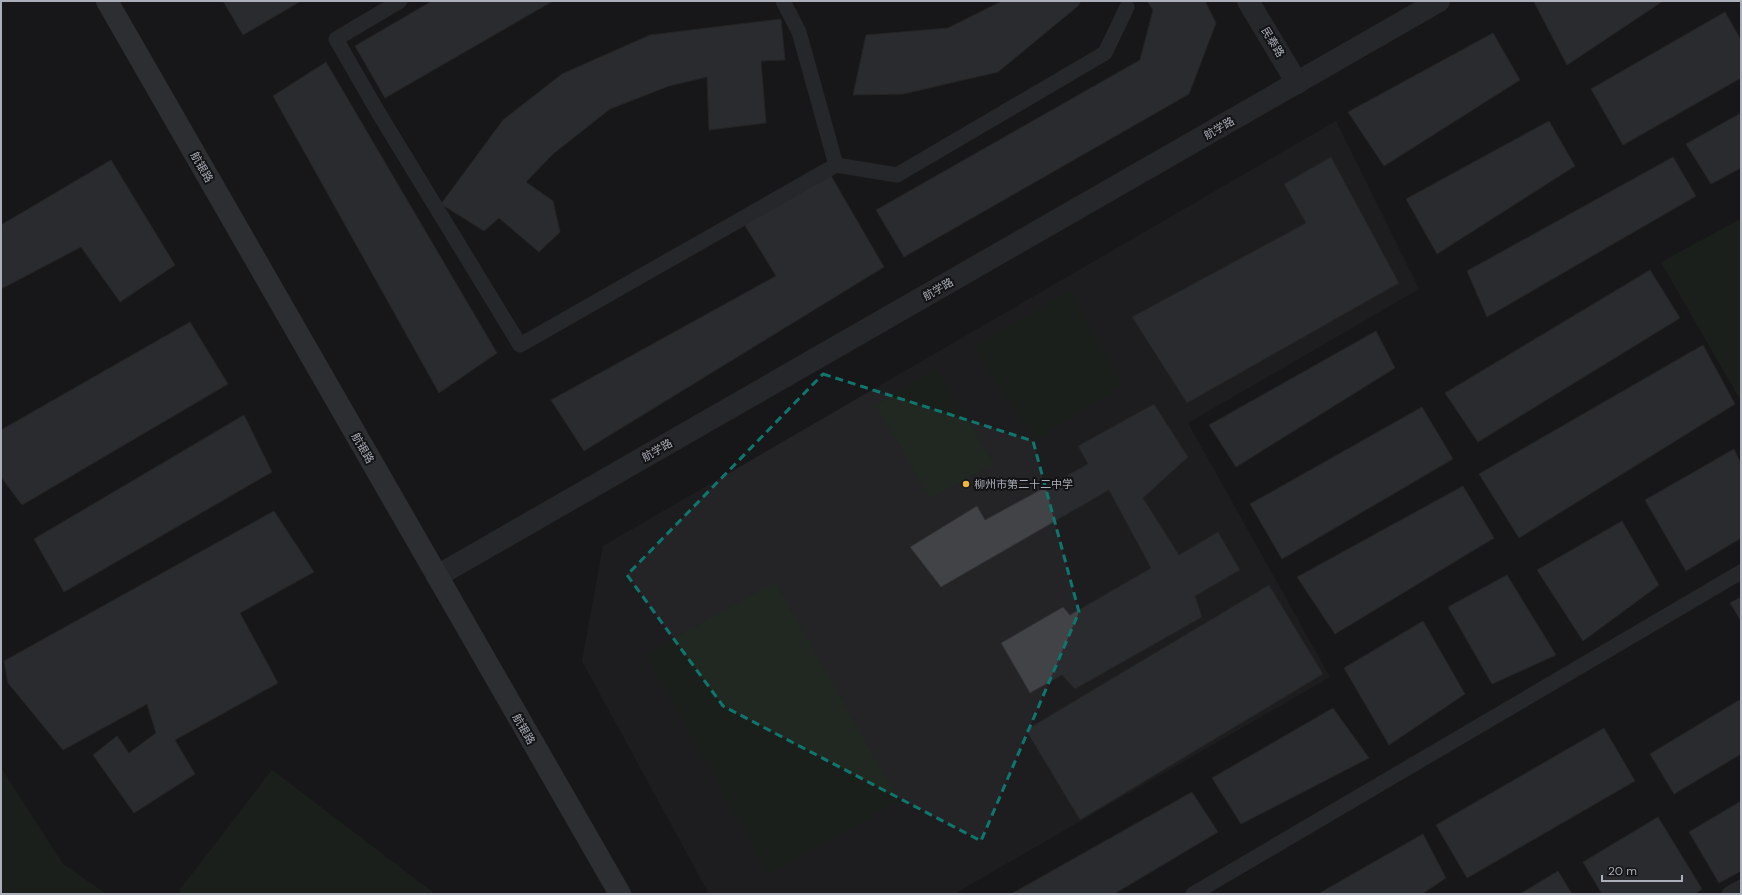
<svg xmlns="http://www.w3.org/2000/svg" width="1742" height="895" font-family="'DM Sans','Noto Sans SC',sans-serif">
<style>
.built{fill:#242427}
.green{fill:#202821}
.building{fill:#424347;stroke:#323236}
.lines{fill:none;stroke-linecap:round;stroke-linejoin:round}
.service{stroke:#393a3f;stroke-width:15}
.minor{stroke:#393a3f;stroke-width:22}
.tertiary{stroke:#393a3f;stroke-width:22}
.secondary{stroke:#47494f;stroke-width:22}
.marked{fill:none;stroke:#0f766e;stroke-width:3;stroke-dasharray:8 5;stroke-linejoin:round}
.poi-dot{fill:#edb63e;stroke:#131315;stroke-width:1.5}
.labels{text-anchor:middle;stroke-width:4;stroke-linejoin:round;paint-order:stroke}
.street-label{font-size:11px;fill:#abafb9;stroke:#131315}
.poi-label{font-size:11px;fill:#abafb9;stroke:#131315;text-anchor:start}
</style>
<rect width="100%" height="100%" fill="#18181a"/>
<path class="built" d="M1336,121L1419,289L1188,423L1330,677L954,894H709L582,661L603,546Z"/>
<path class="green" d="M1741,219V401L1661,262Z
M1071,290L1123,385L1035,441L973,346Z
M937,367L994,464L930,498L876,405Z
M775,582L899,801L769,875L645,655Z
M1,768L63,864L106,894H1Z
M272,770L435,894H182L179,891Z"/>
<path class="building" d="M223,1H301L243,35Z
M432,1H553L385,98L355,46Z
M1002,1H1081L1078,6L998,72L903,94L853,95L866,35L948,28Z
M1147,1H1205L1216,23L1189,94L904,257L876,210L1140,60L1153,10Z
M1536,1H1663L1567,65L1534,2Z
M1725,12L1741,40V78L1623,145L1591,89Z
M781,19L785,60L761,61L766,123L709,130L707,77L669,86L610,109L553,154L526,182L553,201L560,232L539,252L499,218L484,231L441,204L503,120L562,74L650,35Z
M1493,33L1520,80L1384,166L1348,112Z
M326,62L497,353L439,393L273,96Z
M1741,113V168L1711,184L1686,144Z
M1549,121L1575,166L1437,254L1406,199Z
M1331,157L1399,283L1187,403L1132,317L1306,223L1284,184Z
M1673,157L1696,196L1487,317L1467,271Z
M111,160L175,265L120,302L81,247L1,289V225Z
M830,174L884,267L584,451L551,400L776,276L744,224Z
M1650,270L1680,318L1478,442L1445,393Z
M190,322L228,384L22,505L1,477V430Z
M1376,331L1395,368L1236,467L1209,425Z
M1703,345L1735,404L1519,538L1479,474Z
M1154,404L1188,457L1143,498L1179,555L1218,532L1240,570L1195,596L1202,617L1075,689L1062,675L1030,693L1001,643L1063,607L1070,615L1151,568L1109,490L941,587L910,547L977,506L985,520L1088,464L1078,446Z
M1422,407L1453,459L1282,559L1250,504Z
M244,415L272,472L64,592L34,539Z
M1734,449L1741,464V538L1686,571L1645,500Z
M1463,486L1494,538L1335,634L1297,577Z
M274,511L314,572L240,613L278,683L175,740L195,774L134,813L93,755L117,736L129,753L156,733L147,704L63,750L8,683L4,661Z
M1622,521L1659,585L1583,641L1537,570Z
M1507,575L1556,655L1492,684L1448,607Z
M1269,585L1323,674L1080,820L1026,730Z
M1741,597V621L1730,603Z
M1423,621L1465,694L1389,745L1344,668Z
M1741,699V754L1674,794L1650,754Z
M1333,708L1369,758L1241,824L1212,778Z
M1604,728L1635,781L1467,878L1436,825Z
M1192,792L1218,832L1114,894H1011Z
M1741,801V871L1719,883L1689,832Z
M1658,817L1702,889L1695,894H1602L1583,862Z
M1423,834L1446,878L1422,894H1318Z
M1558,871L1572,894H1520Z"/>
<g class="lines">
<path class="service" d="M400,1L336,39L378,112L520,345L836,165L897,175L1105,53L1127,7
M783,1L799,32L836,165
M1193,894L1741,572
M1729,894L1741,887"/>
<path class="minor" d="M437,576L1439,1"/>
<path class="tertiary" d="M1248,1L1297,83"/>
<path class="secondary" d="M107,1L620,894"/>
</g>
<path d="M0 0H1742V895H0ZM823,374L1033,441L1079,612L981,841L723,706L627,575Z" fill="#18181a" fill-opacity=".55" fill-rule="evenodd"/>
<path class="marked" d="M823,374L1033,441L1079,612L981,841L723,706L627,575Z"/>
<circle class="poi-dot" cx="966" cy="484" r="4"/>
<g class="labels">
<g class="street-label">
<text transform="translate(1273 42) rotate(59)" y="4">民泰路</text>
<text transform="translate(1219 128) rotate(-30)" y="4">航学路</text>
<text transform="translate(202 167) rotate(60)" y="4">航银路</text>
<text transform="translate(938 289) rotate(-30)" y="4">航学路</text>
<text transform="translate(363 448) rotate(60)" y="4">航银路</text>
<text transform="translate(657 450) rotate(-30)" y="4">航学路</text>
<text transform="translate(524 729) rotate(60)" y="4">航银路</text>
</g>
<g class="poi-label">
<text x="974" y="488">柳州市第二十二中学</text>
</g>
</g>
<rect width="1742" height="895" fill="none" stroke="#abafb9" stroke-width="4"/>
<path d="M1602 875v6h80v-6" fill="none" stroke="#abafb9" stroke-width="2"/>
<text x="1608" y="875" font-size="12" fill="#abafb9" stroke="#131315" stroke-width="3" paint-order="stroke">20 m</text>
</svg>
